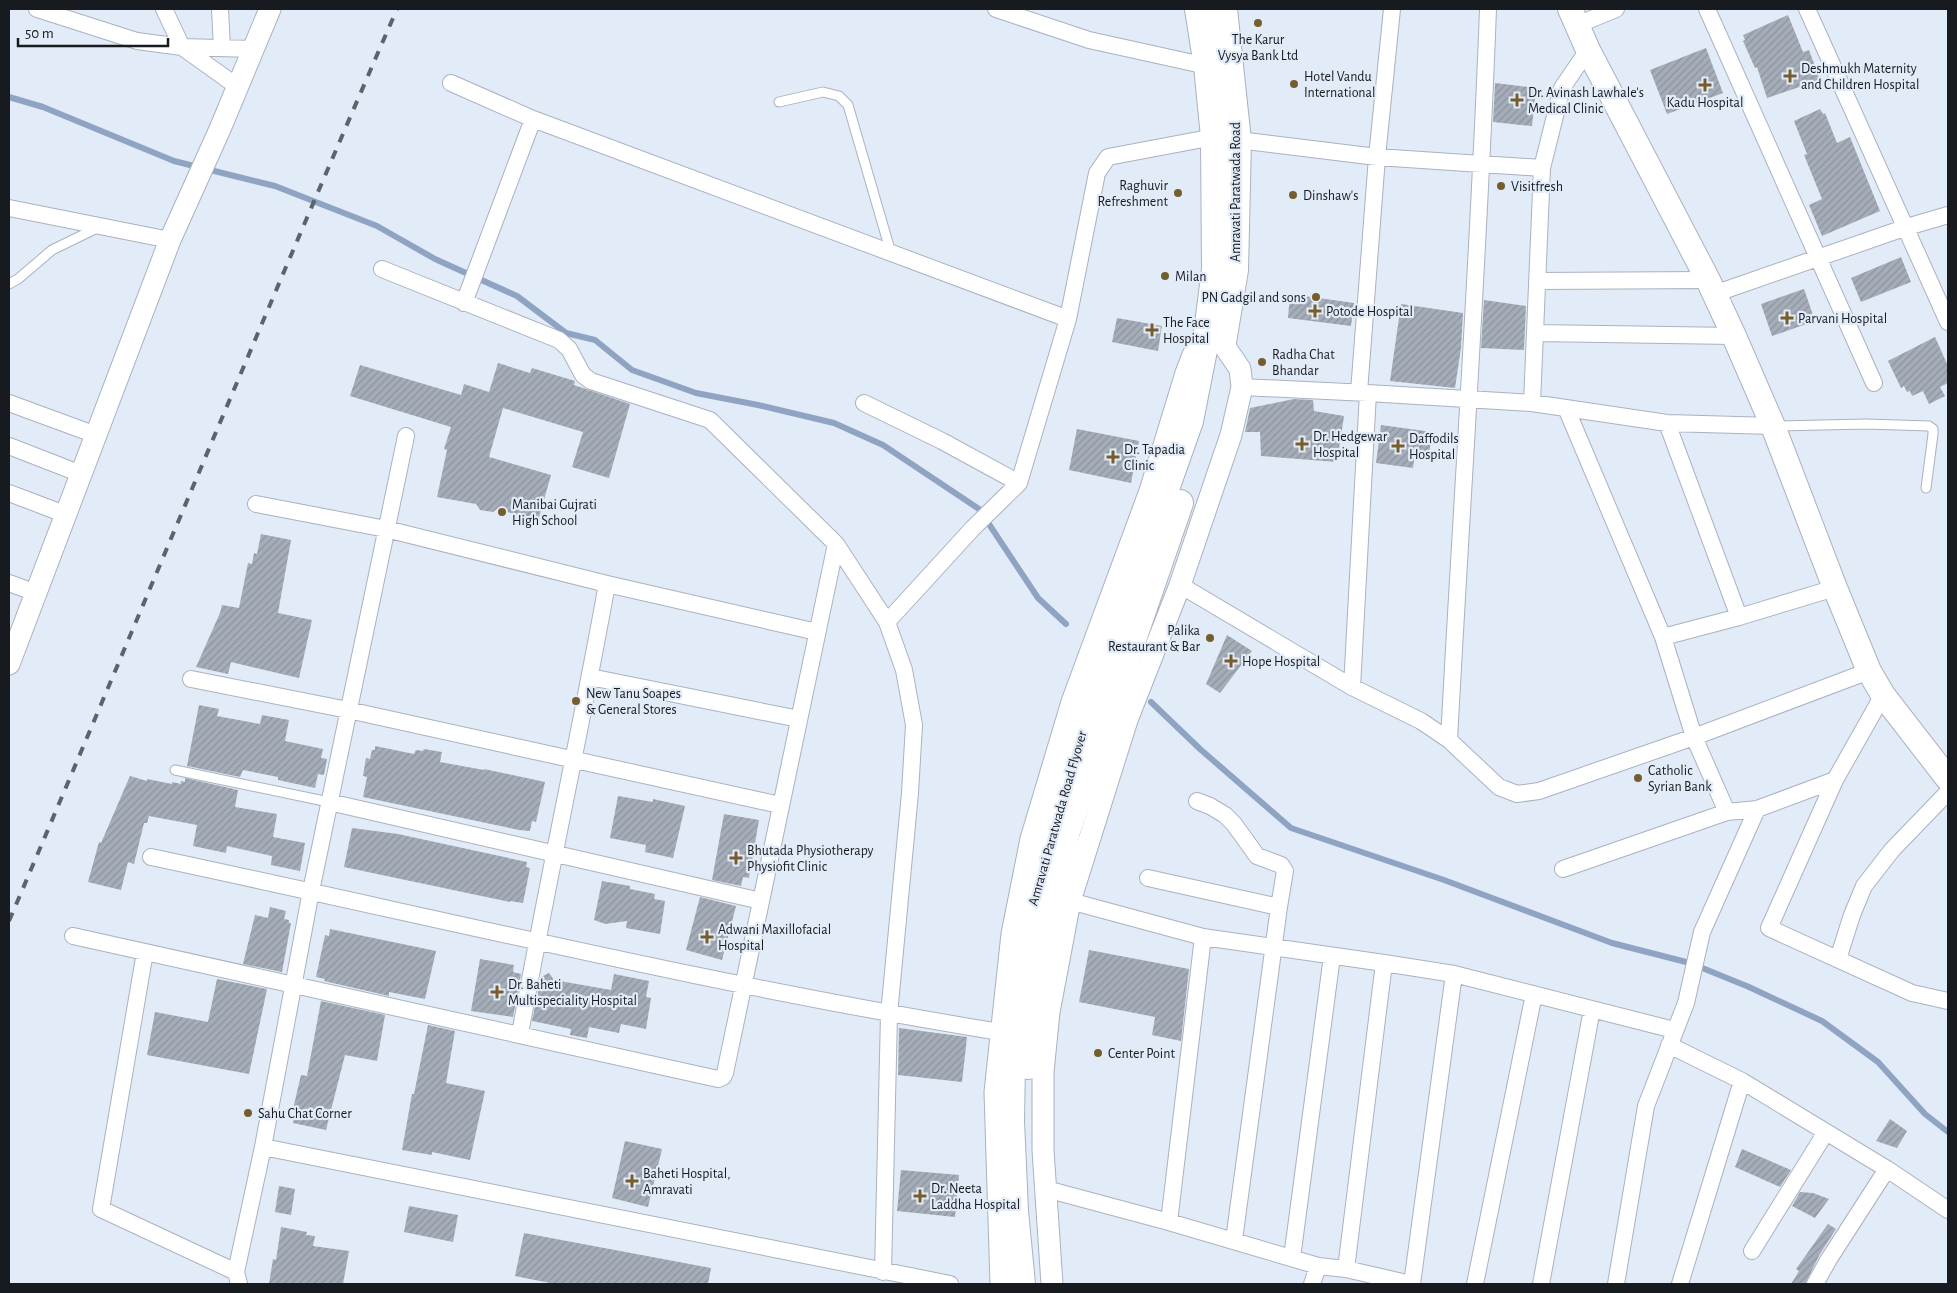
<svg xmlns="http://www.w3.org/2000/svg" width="1957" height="1293" font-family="'Alegreya Sans',sans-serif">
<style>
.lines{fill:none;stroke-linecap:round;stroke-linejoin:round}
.stream{stroke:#8fa3c2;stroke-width:6}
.building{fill:url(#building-hatch)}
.service-casing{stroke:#aab2bf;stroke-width:11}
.minor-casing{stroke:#aab2bf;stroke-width:18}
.tertiary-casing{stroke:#aab2bf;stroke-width:23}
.secondary-casing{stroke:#aab2bf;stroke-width:26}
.primary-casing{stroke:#aab2bf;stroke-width:28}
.service{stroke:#fff;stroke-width:9}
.minor{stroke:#fff;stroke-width:16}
.tertiary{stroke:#fff;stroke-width:21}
.secondary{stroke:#fff;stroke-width:24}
.primary{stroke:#fff;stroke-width:26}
.rail{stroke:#5d636a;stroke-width:4;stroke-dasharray:9 9;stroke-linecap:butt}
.poi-dot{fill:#765d2e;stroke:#e2ebf8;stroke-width:2}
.labels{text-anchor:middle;stroke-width:4.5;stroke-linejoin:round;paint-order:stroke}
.poi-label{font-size:14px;fill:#171a1e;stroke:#e2ebf8;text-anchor:start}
.street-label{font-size:14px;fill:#171a1e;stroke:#e2ebf8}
</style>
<defs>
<pattern id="building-hatch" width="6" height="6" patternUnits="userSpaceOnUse" patternTransform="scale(1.25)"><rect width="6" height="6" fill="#a5adb9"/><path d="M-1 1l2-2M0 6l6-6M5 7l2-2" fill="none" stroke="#8d949f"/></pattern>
</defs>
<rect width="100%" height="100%" fill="#e2ebf8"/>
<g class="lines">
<path class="stream" d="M9,97L43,107L174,161L275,186L377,226L435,259L517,296L566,333L595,340L632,370L696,393L758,405L834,423L883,445L979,509L1038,598L1066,624
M1151,702L1200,749L1291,828L1444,880L1612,943L1690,963L1749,987L1822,1021L1878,1062L1925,1114L1948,1132"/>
</g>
<path class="building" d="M1788,15L1803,52L1809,50L1820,80L1767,98L1757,67L1755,68L1743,41L1745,40L1743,35Z
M1706,48L1723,93L1667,114L1650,70Z
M1495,83L1536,88L1532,126L1493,122Z
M1820,109L1823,114L1825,113L1837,143L1850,137L1880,211L1822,236L1809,205L1822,199L1804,155L1807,154L1794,121Z
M1901,257L1911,282L1861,302L1851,278Z
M1804,289L1815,321L1772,336L1761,304Z
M1290,294L1354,303L1351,326L1288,318Z
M1484,300L1526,306L1524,350L1481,348Z
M1401,304L1463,313L1461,348L1455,388L1390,381Z
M1117,318L1162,326L1158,351L1112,342Z
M1935,337L1948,366V383L1940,387L1945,396L1929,404L1923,391L1912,396L1910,391L1907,392L1904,386L1901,388L1888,361Z
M498,363L530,373L532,368L575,381L574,385L630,404L609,478L572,467L583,432L503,408L489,457L551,475L538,521L497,509L493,512L480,510L476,504L437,497L447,450L444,449L451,427L350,396L360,365L461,395L464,384L489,392Z
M1294,399L1313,400L1314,411L1344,416L1337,462L1261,456L1260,432H1245L1250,408Z
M1381,425L1432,432L1429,455L1415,453L1413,468L1376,463Z
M1077,429L1139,441L1131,483L1069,470Z
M261,534L291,540L278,613L312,620L299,678L231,662L228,674L196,667L220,613L222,605L239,608L248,563L252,564L254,553L257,554Z
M1227,635L1252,651L1220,693L1206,684Z
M199,705L219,709L217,716L260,724L262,715L289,720L285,741L323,749L321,758L327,759L324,775L318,774L315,788L278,780V777L243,770L240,777L187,766Z
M375,746L414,754L416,750L423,751L424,749L442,752L440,762L484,770V769L545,782L536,822L532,821L530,831L519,830L363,797L367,777L363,776L366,758L370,759L372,750H375Z
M130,776L147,781V779L172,784V782L181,784V781L185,782V778L238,790L235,807L277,814L273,837L305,843L300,871L271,865L272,856L227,846L226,853L193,846L197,825L149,816L147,823H144L134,864L128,862L121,890L88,882L99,842L101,843Z
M618,796L653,802V799L685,806L673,858L645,852L646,845L610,838Z
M724,814L759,820L749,878L743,877L741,886L712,880Z
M352,828L398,834L527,862L526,867L530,868L523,903L510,901V902L344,867Z
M602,881L630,886V889L655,894L654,899L665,901L660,934L626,928L627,921L605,924L594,920Z
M700,897L736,906L722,960L686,950Z
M270,907L286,911L284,919L289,920V923H291L282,972L243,964L255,915L268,918Z
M330,929L436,951L425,999L389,992V996L324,981L325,979L316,977L325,935L329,936Z
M1089,950L1189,969L1181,1041L1152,1035L1155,1017L1079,1002Z
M480,959L514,965L513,972L521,974L513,1017L471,1011Z
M549,973L554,980L611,990L614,974L649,981L646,997L651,998L646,1029L621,1024L619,1033L589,1027L587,1038L570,1035L571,1029L532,1021L541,977Z
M217,979L267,989L249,1074L147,1055L155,1012L208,1022Z
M321,1001L385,1015L377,1061L345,1055L326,1130L293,1123L296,1109H293L301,1075L307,1076Z
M428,1025L455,1031L446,1083L485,1091L470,1160L432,1152V1155L402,1150L412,1094H414Z
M899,1028L967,1037L962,1082L898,1075Z
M1890,1119L1907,1131L1897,1148L1876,1141Z
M625,1141L662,1149L648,1207L612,1198Z
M1742,1149L1791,1170L1780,1187L1735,1167Z
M901,1170L959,1175L955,1217L897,1211Z
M279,1186L295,1189L291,1215L275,1212Z
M1800,1192L1813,1193L1829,1199L1815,1218L1792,1206Z
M409,1206L458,1215L453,1242L404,1232Z
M1828,1224L1836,1229L1820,1254L1805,1284H1791L1799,1271L1796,1269Z
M281,1227L307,1232L306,1235L315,1236L313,1246L349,1251L343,1284H269L273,1259L276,1260Z
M524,1233L711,1268L708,1284H555L515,1276Z"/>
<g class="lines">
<defs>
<path id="service" d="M779,102L823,92L839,96L848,105L891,253
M9,284L18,279L52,250L99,227
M1776,426L1866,424L1929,426L1933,429V434L1926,488
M175,770L329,802"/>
<path id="minor" d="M37,9L137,41L182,47L254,49
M164,9L182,47L238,87
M220,9L222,48
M996,9L1089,40L1207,66
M1707,9L1874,383
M1807,9L1948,322
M1577,25L1616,9
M451,83L533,119L1068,319
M9,208L170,240
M382,269L559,340L569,349L583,375L591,381L710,420L836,544L887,622L904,670L914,725L910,793L889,1014L883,1272
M1537,281L1708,280
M1714,294L1907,227L1948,215
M464,303L533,119
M1535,333L1734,336
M1242,387L1368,393L1532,403L1667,423L1773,426
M1359,392L1377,157L1392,9
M9,403L96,435
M864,403L942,441L1019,483
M1532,403L1542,168L1562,88L1588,50
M1566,408L1663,637L1694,737L1727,812
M1667,423L1739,617
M9,446L81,474
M9,493L67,515
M256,504L386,529L607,584L817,632
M9,583L36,593
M1180,585L1352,687L1421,721L1449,740L1499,787L1517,794L1539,791L1694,737L1869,671
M887,622L973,528L1019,483L1068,319L1097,173L1108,157L1214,137L1377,157L1542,168
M1663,637L1739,617L1835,588
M590,677L799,719
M191,679L348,710L780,805
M1352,687L1368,393
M1883,695L1835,780L1769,928L1912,993L1948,1001
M1449,740C1462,496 1479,253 1488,9
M1197,801L1210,806L1225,815L1234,824L1257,856L1281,865L1285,871L1279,907
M329,802L761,901
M151,857C434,917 715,986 1000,1032
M1563,869L1727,812L1757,809L1835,780
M1148,878L1279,907L1234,1240
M1070,901L1203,937L1384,963L1454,974L1674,1030
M73,936L718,1079L723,1077L725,1073L836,544
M145,952L101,1209L236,1272
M1838,959L1852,915L1864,886L1892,850L1948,792
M520,1034C547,883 580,734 607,584
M1669,1045L1742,1081L1887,1169L1948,1210
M263,1147L950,1284
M1046,1189L1169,1222L1318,1266L1346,1269L1411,1284
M1169,1222L1203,937
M1752,1251L1826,1132
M1292,1258L1332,956
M1346,1269L1384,963
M239,1284L236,1272L263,1147L311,891L406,436
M1312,1284L1318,1266
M1412,1284L1454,974
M1475,1284L1534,994
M1541,1284L1592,1009
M1616,1284L1646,1106L1686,1003L1702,932L1757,809
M1680,1284L1742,1081
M1815,1284L1829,1259L1887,1169"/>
<path id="tertiary" d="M9,664L170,240L220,129L270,9
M1001,1284L995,1092L1012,934L1031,839L1072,702L1150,491L1186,373L1193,355L1201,346
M1052,1284L1043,1150V1072L1049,1012L1070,901L1127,720L1180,585L1231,435L1242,387L1240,369L1223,344"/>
<path id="secondary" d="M1570,9L1588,50L1708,280L1734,336L1773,426L1835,588L1869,671L1883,695L1948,779"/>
<path id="primary" d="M1223,342L1235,270L1238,141L1224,9
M1028,1066L1052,898L1067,831L1180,503
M1022,1284L1015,1211L1011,1121L1012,1063L1016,1007L1027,925L1044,853L1069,763L1190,421L1206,340L1215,269L1214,137L1207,66L1198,9"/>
</defs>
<use href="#service" class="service-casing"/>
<use href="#minor" class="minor-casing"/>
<use href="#tertiary" class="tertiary-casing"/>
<use href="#secondary" class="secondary-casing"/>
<use href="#primary" class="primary-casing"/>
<use href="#service" class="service"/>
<use href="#minor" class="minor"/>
<use href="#tertiary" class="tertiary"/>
<use href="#secondary" class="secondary"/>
<use href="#primary" class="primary"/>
<path class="rail" d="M9,921C139,617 265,312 397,9"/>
</g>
<g class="poi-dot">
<circle cx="1258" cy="23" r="5"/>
<path d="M1787.5 68.5h5v5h5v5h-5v5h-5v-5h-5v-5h5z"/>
<circle cx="1294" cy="84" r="5"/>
<path d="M1702.5 77.5h5v5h5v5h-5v5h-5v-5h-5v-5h5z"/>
<path d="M1514.5 92.5h5v5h5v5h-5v5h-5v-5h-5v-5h5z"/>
<circle cx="1501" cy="186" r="5"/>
<circle cx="1178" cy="193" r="5"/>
<circle cx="1293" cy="195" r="5"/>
<circle cx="1165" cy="276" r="5"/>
<circle cx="1316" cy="297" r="5"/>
<path d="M1312.5 303.5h5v5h5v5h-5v5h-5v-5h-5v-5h5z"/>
<path d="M1784.5 310.5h5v5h5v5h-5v5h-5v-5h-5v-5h5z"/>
<path d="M1149.5 322.5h5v5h5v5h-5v5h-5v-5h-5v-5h5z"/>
<circle cx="1262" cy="362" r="5"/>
<path d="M1299.5 436.5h5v5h5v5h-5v5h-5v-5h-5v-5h5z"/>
<path d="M1395.5 438.5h5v5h5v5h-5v5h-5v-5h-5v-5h5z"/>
<path d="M1110.5 449.5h5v5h5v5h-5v5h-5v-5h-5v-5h5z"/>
<circle cx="502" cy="512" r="5"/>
<circle cx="1210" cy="638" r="5"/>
<path d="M1228.5 653.5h5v5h5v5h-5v5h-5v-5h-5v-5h5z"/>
<circle cx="576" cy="701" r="5"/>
<circle cx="1638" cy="778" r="5"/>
<path d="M733.5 850.5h5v5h5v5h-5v5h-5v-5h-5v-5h5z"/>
<path d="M704.5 929.5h5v5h5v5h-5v5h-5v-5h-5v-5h5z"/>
<path d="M494.5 984.5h5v5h5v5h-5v5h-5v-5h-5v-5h5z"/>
<circle cx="1098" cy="1053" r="5"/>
<circle cx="248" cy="1113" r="5"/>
<path d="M629.5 1173.5h5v5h5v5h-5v5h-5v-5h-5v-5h5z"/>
<path d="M917.5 1188.5h5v5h5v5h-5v5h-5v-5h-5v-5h5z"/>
</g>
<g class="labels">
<g class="poi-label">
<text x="1258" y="44" text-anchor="middle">The Karur<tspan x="1258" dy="16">Vysya Bank Ltd</tspan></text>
<text x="1801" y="73">Deshmukh Maternity<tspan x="1801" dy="16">and Children Hospital</tspan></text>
<text x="1304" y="81">Hotel Vandu<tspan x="1304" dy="16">International</tspan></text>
<text x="1528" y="97">Dr. Avinash Lawhale's<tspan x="1528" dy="16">Medical Clinic</tspan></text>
<text x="1705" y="107" text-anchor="middle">Kadu Hospital</text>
<text x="1168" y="190" text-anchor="end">Raghuvir<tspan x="1168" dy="16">Refreshment</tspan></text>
<text x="1511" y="191">Visitfresh</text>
<text x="1303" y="200">Dinshaw's</text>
<text x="1175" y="281">Milan</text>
<text x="1306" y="302" text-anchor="end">PN Gadgil and sons</text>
<text x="1326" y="316">Potode Hospital</text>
<text x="1798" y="323">Parvani Hospital</text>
<text x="1163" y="327">The Face<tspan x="1163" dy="16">Hospital</tspan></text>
<text x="1272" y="359">Radha Chat<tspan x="1272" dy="16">Bhandar</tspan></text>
<text x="1313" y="441">Dr. Hedgewar<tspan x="1313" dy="16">Hospital</tspan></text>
<text x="1409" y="443">Daffodils<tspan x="1409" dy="16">Hospital</tspan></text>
<text x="1124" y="454">Dr. Tapadia<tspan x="1124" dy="16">Clinic</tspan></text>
<text x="512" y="509">Manibai Gujrati<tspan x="512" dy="16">High School</tspan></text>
<text x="1200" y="635" text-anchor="end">Palika<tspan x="1200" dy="16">Restaurant &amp; Bar</tspan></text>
<text x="1242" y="666">Hope Hospital</text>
<text x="586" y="698">New Tanu Soapes<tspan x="586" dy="16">&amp; General Stores</tspan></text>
<text x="1648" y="775">Catholic<tspan x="1648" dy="16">Syrian Bank</tspan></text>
<text x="747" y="855">Bhutada Physiotherapy<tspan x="747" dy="16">Physiofit Clinic</tspan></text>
<text x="718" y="934">Adwani Maxillofacial<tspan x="718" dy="16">Hospital</tspan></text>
<text x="508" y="989">Dr. Baheti<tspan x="508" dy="16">Multispeciality Hospital</tspan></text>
<text x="1108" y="1058">Center Point</text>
<text x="258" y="1118">Sahu Chat Corner</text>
<text x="643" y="1178">Baheti Hospital,<tspan x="643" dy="16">Amravati</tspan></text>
<text x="931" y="1193">Dr. Neeta<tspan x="931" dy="16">Laddha Hospital</tspan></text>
</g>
<g class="street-label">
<text transform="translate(1235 192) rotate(-90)" y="5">Amravati Paratwada Road</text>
<text transform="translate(1057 818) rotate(-74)" y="5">Amravati Paratwada Road Flyover</text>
</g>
</g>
<rect width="1957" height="1293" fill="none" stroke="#171a1e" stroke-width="20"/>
<path d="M18 38v8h150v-8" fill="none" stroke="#171a1e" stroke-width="2.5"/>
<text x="25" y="38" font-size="15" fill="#171a1e" stroke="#e2ebf8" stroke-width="4" paint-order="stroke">50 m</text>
</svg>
